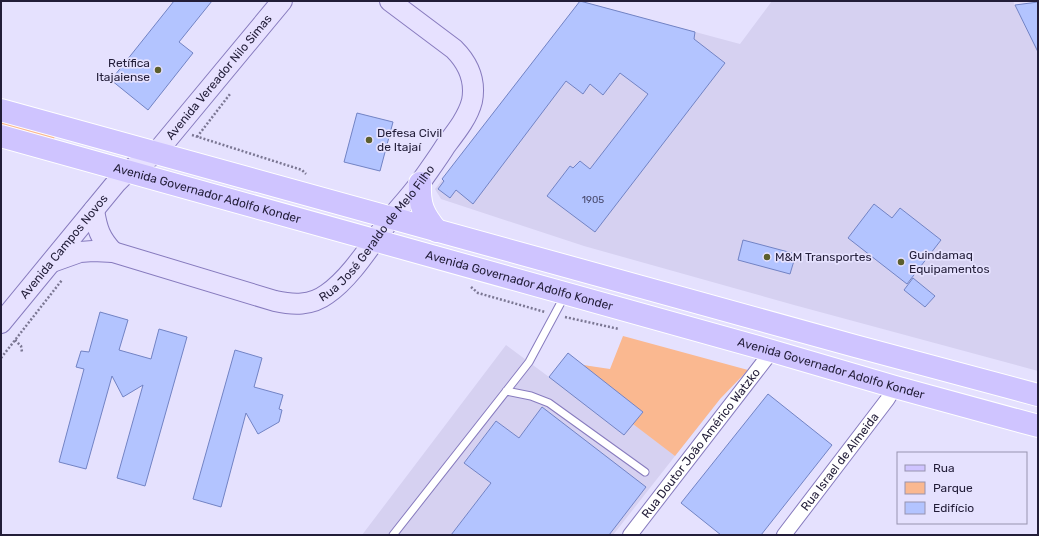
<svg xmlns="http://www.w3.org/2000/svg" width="1039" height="536" font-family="Rubik,sans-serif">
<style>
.built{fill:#d6d1f1}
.green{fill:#fab890}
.building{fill:#b3c4ff;stroke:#7283c4}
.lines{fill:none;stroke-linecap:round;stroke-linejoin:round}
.lane-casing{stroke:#877bbe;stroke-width:9}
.street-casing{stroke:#877bbe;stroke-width:16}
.secondary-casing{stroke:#877bbe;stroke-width:22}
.primary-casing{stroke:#fff;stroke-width:24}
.path{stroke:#7b7793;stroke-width:2.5;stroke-dasharray:2 2;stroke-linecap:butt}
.lane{stroke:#fff;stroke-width:7}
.street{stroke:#fff;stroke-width:14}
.secondary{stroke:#e7e1ff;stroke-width:20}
.primary{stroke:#cfc4ff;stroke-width:22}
.poi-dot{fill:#5c5f2d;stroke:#e5e1fe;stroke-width:1.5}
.labels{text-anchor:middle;stroke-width:3.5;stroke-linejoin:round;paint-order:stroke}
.number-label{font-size:10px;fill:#46476a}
.poi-label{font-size:12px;fill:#221d38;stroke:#e5e1fe;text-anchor:start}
.street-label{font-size:12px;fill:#221d38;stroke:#e5e1fe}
</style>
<rect width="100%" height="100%" fill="#e5e1fe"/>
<path class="built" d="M580,1L740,44L772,1H1013L1038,52V371L794,305L584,246L441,199L435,189Z
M506,345L549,377L568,353L583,365L610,370L720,399L675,456L613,535H609L542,407L519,438L496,421L464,462L491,483L451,535H362Z"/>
<path class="green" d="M1,120L55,135L53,143L1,129Z
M623,336L748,370L720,399L675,456L633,424L583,365L610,369Z"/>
<path class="building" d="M174,1H212L179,42L193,53L148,110L111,80Z
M580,1L695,32L694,39L725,63L595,232L547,196L570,166L573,168L580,161L590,169L648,94L620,73L603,95L590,84L583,94L566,81L473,204L456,190L450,198L438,189L444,181L442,179Z
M1038,2V52L1015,5Z
M357,113L393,122L380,171L344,162Z
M874,204L892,218L900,208L941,240L907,284L848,238Z
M743,240L796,254L790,274L738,260Z
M913,278L935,296L925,307L904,290Z
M100,312L128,320L119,350L151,359L159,329L187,337L145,486L117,478L143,385L123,397L112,376L86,469L59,462L84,369L76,367L81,351L89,352Z
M235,350L262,358L254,387L283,395L279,409L282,410L279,422L258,434L246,413L221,507L193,499Z
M568,353L643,412L624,435L549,377Z
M768,394L832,445L761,535H721L681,503Z
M542,407L646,487L609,535H451L491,483L464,463L496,421L519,438Z"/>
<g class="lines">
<defs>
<path id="lane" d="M506,391L531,396L549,403L645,472
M393,535L529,362L565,295"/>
<g id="street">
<path id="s1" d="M630,535L772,351"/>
<path id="s2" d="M784,535L887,400L895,387"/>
</g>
<g id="secondary">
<path d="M94,210C97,229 100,238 113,252"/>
<path id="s3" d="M52,262L80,252L93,251L113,252L275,301C293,305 311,306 327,294C352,277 373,241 391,218C401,206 411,195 420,183C429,170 438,158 446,145C456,132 468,117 472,101C476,80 468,63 454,49L390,1"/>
<path id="s4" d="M1,323L116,183L128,171L156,153L282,1"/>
</g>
<g id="primary">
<path d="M1,110L855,346L1038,395"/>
<path id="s5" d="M1,136L772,351L895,387L1038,426"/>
<path d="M420,183C419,205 423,214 437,231"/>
</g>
</defs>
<use href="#lane" class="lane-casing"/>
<use href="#street" class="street-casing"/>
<use href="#secondary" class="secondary-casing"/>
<use href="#primary" class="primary-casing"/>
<path class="path" d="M192,135L302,170L306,174
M197,137L230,94
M471,287L478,293L545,312
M565,317L619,329
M15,340L21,346L22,352
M1,358L62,280"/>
<use href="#lane" class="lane"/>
<use href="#street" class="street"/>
<use href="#secondary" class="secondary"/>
<use href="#primary" class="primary"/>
</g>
<g class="poi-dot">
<circle cx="158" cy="70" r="4"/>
<circle cx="369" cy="140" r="4"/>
<circle cx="767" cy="257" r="4"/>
<circle cx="901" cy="262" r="4"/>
</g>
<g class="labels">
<g class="number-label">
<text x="593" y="203">1905</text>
</g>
<g class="poi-label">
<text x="150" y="67" text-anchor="end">Retífica<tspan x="150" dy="14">Itajaiense</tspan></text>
<text x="377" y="137">Defesa Civil<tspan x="377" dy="14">de Itajaí</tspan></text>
<text x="909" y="259">Guindamaq<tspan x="909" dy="14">Equipamentos</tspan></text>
<text x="775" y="261">M&amp;M Transportes</text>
</g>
<g class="street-label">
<text dy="4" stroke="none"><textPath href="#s4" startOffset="330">Avenida Vereador Nilo Simas</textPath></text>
<text dy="4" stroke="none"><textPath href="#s5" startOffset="214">Avenida Governador Adolfo Konder</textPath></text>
<text dy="4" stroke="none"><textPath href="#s3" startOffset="365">Rua José Geraldo de Melo Filho</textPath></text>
<text dy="4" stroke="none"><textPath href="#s4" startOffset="99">Avenida Campos Novos</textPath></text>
<text dy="4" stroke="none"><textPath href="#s5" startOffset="538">Avenida Governador Adolfo Konder</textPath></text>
<text dy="4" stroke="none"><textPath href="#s5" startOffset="862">Avenida Governador Adolfo Konder</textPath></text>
<text dy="4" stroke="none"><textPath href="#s1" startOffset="116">Rua Doutor João Américo Watzko</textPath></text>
<text dy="4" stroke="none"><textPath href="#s2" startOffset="92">Rua Israel de Almeida</textPath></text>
</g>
</g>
<rect width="1039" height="536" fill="none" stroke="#221d38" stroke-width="4"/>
<rect x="897" y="452" width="130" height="72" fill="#e5e1fe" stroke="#9793af"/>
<rect x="905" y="465" width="20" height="6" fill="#cfc4ff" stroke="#9793af"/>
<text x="933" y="472" font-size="12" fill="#221d38">Rua</text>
<rect x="905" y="482" width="20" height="12" fill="#fab890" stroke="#9793af"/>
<text x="933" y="492" font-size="12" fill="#221d38">Parque</text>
<rect x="905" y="502" width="20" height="12" fill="#b3c4ff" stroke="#9793af"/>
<text x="933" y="512" font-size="12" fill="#221d38">Edifício</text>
</svg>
